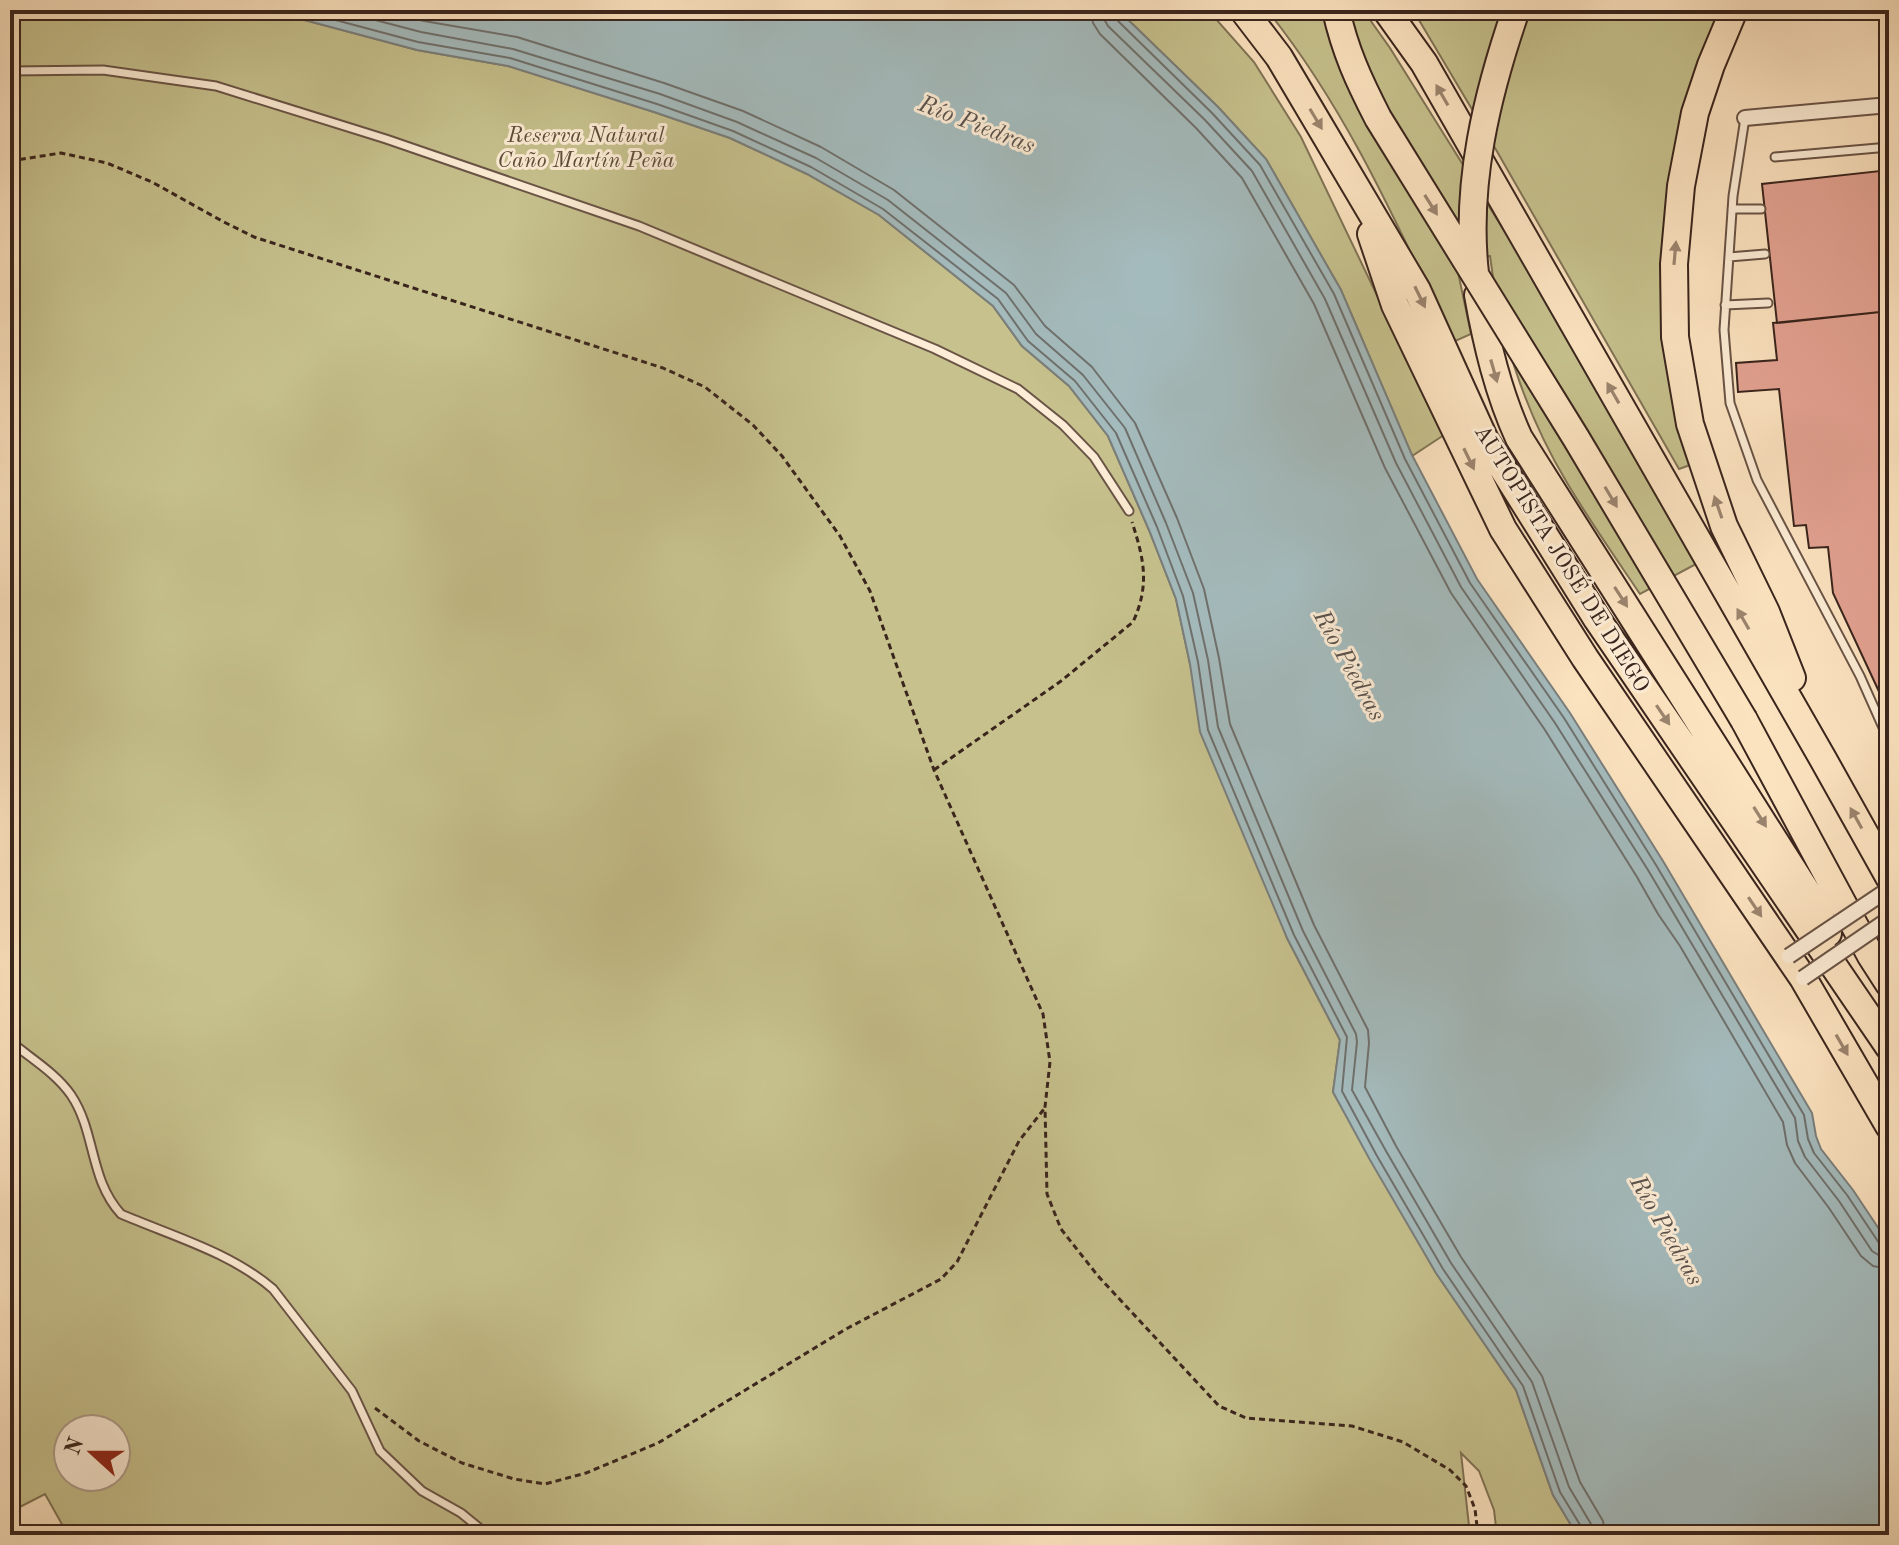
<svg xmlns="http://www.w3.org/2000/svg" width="1899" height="1545" font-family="'Old Standard TT',serif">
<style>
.green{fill:#c6c18d;stroke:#807355;stroke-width:2;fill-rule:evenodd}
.water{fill:#a4bbbd;stroke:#7a7f7d;stroke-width:2}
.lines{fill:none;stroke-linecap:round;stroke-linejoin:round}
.shore{stroke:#6f706d;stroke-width:2}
.building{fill:#e3a292;stroke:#3a251d;stroke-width:2}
.service-casing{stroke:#6a5446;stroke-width:11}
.minor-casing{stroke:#6a5446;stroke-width:18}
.motorway-casing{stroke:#3a251d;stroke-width:30}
.path{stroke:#3a251d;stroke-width:3;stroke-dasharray:6 4;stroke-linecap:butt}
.service{stroke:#fdedd6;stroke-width:7}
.minor{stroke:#fdedd6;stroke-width:14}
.motorway{stroke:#fce3c0;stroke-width:26}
.minor-bridge-casing{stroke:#6a5446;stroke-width:18;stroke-linecap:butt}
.motorway-bridge-casing{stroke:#3a251d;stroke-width:30;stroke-linecap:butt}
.minor-bridge{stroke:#fdedd6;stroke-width:14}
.motorway-bridge{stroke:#fce3c0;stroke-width:26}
.oneway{fill:#9b846e}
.labels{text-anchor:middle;stroke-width:6;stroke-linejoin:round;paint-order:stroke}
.park-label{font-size:22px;font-style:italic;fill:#5d4c39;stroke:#fdedd6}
.street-label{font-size:22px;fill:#3a251d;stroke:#fdedd6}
.water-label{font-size:24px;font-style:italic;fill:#5a524d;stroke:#fdedd6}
</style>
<rect width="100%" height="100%" fill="#fce3c0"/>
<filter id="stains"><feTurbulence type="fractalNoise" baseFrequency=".0025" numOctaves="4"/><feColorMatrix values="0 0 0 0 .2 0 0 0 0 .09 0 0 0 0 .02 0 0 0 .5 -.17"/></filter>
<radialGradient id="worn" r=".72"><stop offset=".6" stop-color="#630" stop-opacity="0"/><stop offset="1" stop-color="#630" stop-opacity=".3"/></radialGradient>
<path class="green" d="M10,10H267L417,50L508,66L654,112L730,138L807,174L879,215L993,306L1022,346L1069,386L1108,436L1149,530L1176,599L1190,664L1287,938L1340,1040L1333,1092L1436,1273L1516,1390L1553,1495L1577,1535H1497L1494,1510L1479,1471L1461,1453L1470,1535H68L45,1494L10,1512ZM68,1429H116V1477H68Z
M1118,10H1208L1254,62L1301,137L1444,435L1412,456L1341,290L1266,159L1218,107Z
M1267,10H1363L1390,48L1545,296L1696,564L1640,594C1615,557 1589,520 1566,481C1525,412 1500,335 1490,256L1455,258L1471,334L1453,342C1399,228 1347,109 1267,10Z
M1413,10H1722L1663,318L1669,382L1690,465L1679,469L1495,148Z"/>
<path class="water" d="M267,10H1118L1218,107L1266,159L1341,290L1412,455L1477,579L1570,713L1663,861L1812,1113L1816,1136L1821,1149L1853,1190L1889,1244V1535H1577L1553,1495L1516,1390L1436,1273L1370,1160L1333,1092L1340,1040L1287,938L1200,732L1190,664L1176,599L1149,530L1108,436L1069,386L1022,346L993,306L879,215L807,174L730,138L654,112L508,66L417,50Z"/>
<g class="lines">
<path class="shore" d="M298,10L418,42L510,58L657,104L733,131L811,167L883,209L998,299L1028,341L1075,381L1116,433L1157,527L1183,596L1198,662L1208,730L1294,935L1347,1037L1342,1091L1377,1156L1443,1269L1523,1386L1560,1492L1582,1528L1583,1535
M337,10L421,32L513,49L660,94L737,122L816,158L888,200L1006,293L1036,334L1083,375L1125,428L1166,523L1193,593L1208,660L1218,727L1303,931L1356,1034L1357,1042L1352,1090L1386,1151L1451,1263L1532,1382L1569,1487L1591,1524L1593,1535
M384,10L424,21L517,37L664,83L743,111L821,147L894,190L1014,285L1045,326L1092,367L1135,423L1177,518L1204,589L1219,658L1230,724L1314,925L1368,1030L1369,1043L1365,1087L1396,1146L1461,1257L1542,1376L1580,1482L1603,1521L1605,1535
M1091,10L1093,23L1100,34L1196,128L1242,178L1314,304L1385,468L1451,593L1545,730L1637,877L1658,914L1680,946L1783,1122L1787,1145L1795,1163L1829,1208L1861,1256L1873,1266L1889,1269
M1103,10L1104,19L1108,26L1205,120L1252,171L1325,299L1396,463L1461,587L1555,723L1648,870L1795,1118L1798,1141L1805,1157L1839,1201L1872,1251L1880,1256L1889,1257
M1113,10L1116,19L1212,113L1260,165L1334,294L1405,459L1470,583L1564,718L1656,865L1804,1115L1808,1139L1814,1153L1847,1195L1879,1243L1884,1247H1889"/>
</g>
<path class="building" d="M1889,170V311L1777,323L1762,184Z
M1889,311V713L1833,593L1828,547L1809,548L1806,525L1794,526L1779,389L1738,392L1736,363L1777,360L1773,323Z"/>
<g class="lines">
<defs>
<path id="service" d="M10,71L103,70L216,86L386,139L639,226L935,349L1018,389L1063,425L1094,457L1129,511
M1745,118L1733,196L1724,330L1730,403L1757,480L1860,676L1889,741
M1775,157L1889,147
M1732,209H1761
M1729,257L1765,254
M1725,305L1768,303
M10,1041C30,1058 56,1073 71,1095C96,1132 89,1179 121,1214C172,1236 230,1252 273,1289L352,1391L380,1451L422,1491L461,1513L488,1535"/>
<path id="minor" d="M1745,118L1889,105"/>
<path id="motorway" d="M1243,10L1279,57L1417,290L1485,440L1597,619L1889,1047
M1386,10L1424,63L1823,759L1889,877
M1734,10L1711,65L1695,113L1681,186L1674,264L1675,337L1690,424L1724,526L1766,612L1792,678
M1371,234L1395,305L1503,529L1585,658L1803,978L1889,1126
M1478,295C1487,345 1498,392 1519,438L1814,903L1828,933
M1744,720L1871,956L1889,984"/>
</defs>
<use href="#service" class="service-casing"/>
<use href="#minor" class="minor-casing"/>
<use href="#motorway" class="motorway-casing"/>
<path class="path" d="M10,161L61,153L107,163L152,182L222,221L254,237L663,368L705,387L753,425L782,456L840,536L870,591L934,770L1043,1014L1050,1062L1045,1107L1047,1194L1061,1229L1098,1276L1219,1406L1246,1418L1352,1426L1403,1442L1450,1470L1466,1486L1475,1509L1478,1535
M934,770L1061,681L1133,622C1150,585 1144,559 1132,522
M375,1408L419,1441L462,1463L514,1479L545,1484L586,1473L658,1443L846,1329L941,1279L957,1262L1019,1141L1044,1109"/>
<use href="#service" class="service"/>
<use href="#minor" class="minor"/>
<use href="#motorway" class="motorway"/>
<defs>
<path id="minor-bridge" d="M1789,956L1889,889
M1803,978L1889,919"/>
<path id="motorway-bridge" d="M1336,10C1345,51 1359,81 1378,118L1576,438L1744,720
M1475,273C1465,184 1487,94 1516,10"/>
</defs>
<use href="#minor-bridge" class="minor-bridge-casing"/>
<use href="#motorway-bridge" class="motorway-bridge-casing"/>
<use href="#minor-bridge" class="minor-bridge"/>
<use href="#motorway-bridge" class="motorway-bridge"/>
</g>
<defs><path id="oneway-solid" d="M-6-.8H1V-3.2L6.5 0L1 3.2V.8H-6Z" transform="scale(2)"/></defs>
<g class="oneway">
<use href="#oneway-solid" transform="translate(1442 95) rotate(-120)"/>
<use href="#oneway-solid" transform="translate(1316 119) rotate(59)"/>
<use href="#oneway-solid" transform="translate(1431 205) rotate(58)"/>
<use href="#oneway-solid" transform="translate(1675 253) rotate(-85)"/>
<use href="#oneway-solid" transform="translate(1420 297) rotate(64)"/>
<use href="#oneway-solid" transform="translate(1494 371) rotate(74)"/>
<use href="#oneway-solid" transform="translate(1613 393) rotate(-120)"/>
<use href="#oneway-solid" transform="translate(1469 459) rotate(64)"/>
<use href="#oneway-solid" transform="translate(1611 497) rotate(59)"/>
<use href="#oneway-solid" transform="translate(1718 507) rotate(-109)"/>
<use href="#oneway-solid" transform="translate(1621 597) rotate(57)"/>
<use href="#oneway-solid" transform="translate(1743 619) rotate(-120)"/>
<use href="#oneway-solid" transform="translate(1663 715) rotate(56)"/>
<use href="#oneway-solid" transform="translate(1760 817) rotate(58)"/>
<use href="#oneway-solid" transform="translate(1856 818) rotate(-119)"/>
<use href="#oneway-solid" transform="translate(1755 907) rotate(56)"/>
<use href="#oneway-solid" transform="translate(1842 1045) rotate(60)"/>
</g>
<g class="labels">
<g class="park-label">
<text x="586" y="142">Reserva Natural<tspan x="586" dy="25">Caño Martín Peña</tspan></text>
</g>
<g class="street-label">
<text transform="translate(1563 558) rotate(58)" y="8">AUTOPISTA JOSÉ DE DIEGO</text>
</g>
<g class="water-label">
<text transform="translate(977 124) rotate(21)" y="8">Río Piedras</text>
<text transform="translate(1350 665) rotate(61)" y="8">Río Piedras</text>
<text transform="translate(1667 1230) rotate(60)" y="8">Río Piedras</text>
</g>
</g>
<rect width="1899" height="1545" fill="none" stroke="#fce3c0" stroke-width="40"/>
<rect x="12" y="12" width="1875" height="1521" fill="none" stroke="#3a251d" stroke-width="4"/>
<rect x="20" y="20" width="1859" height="1505" fill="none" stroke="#3a251d" stroke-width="2"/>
<g transform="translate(92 1453) rotate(291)"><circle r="38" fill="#fdedd6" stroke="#af9d8c" stroke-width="2"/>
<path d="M0-6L14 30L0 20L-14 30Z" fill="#8f2418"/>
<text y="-12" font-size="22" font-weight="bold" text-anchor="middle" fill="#3a251d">N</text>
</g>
<rect width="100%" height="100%" filter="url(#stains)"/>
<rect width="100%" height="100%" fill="url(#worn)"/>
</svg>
